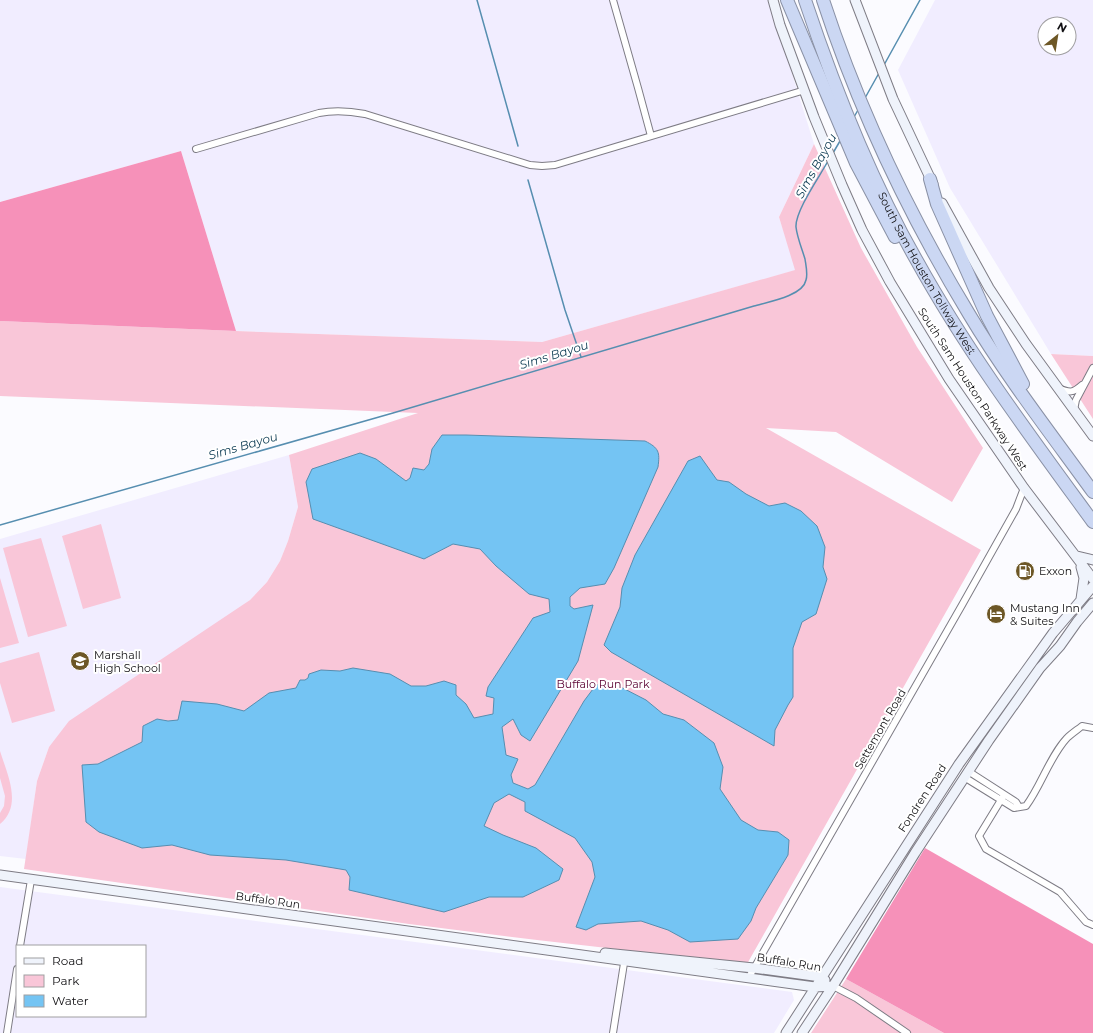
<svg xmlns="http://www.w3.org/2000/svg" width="1093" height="1033" font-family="Montserrat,sans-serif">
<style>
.built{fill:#f1edff;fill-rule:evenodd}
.green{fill:#f9c6d8}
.forest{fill:#f691b9}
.water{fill:#74c4f3;stroke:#568eb0}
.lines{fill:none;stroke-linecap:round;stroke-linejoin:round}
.stream{stroke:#568eb0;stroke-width:1.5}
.street-casing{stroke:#7e7c85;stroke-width:8}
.secondary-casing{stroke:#7e7c85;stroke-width:11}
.highway-casing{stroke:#8a91a5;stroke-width:14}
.street{stroke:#fff;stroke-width:6}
.secondary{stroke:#eff3fb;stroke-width:9}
.highway{stroke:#cbd7f3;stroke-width:12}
.labels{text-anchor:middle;stroke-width:4;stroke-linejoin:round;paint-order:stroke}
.street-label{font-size:11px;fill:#111013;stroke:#fff}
.poi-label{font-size:11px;fill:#111013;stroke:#fff;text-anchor:start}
.park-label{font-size:11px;fill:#590031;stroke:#fff}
.water-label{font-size:12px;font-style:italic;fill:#093850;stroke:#fff}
</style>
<rect width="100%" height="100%" fill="#fbfbff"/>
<path class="built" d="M0,0H769L814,144L779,217L796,270L542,342L236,331L181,151L0,202Z
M935,0H1093V356L1051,354L950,188L898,70ZM1045,24H1069V48H1045Z
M289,455L298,507L288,541L280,561L267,582L250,600L49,747L37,781L26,859L0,856V539Z
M0,887L792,992L794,1000L774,1033H0ZM17,946H145V1016H17Z"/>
<path class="green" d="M814,144L861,248L917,347L983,448L952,502L836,432L766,428L981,550L747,964L537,940L409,924L24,869L37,781L49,747L69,721L250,600L267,582L280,561L288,541L298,507L289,455L418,413L0,396V321L236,331L542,342L795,270L779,217Z
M1051,354L1093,356V419Z
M101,524L121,598L83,609L62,536Z
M41,538L67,626L28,637L3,548Z
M0,578L19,643L0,648Z
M39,652L55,711L12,723L0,683V663Z
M0,751C7,774 23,805 0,824V813L4,806L5,796L0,778Z
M846,979L944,1033H811Z"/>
<path class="forest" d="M181,151L236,331L0,321V202Z
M925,848L1093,944V1033H944L846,979Z"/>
<path class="water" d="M442,435H466L645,441C659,448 660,452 658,467L614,568L605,584L580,588L570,597V606L574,609L593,605L578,661L530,741L521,735L513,719L502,727L506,755L518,759L511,775L513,783L528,789L535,785L584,701L596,685L615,684L646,700L663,714L684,720L714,743L723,767L720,789L741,820L758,830L778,832L789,840L788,855L756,908L751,921L738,939L690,942L668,930L641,921L598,924L586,930L576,927L595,877L592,862L575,838L525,811V802L509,794L494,803L484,826L503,835L536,848L563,869L559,880L523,897H489L444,912L349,890L350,877L346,870L286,860L210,855L172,845L142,848L99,832L86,822L82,765L98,764L142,742L143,726L157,719L168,721L178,720L182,701L217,704L244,711L269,693L296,688L300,680H305L308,678L309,674L321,670L340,671L353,668L390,674L411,686H426L444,681L456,685V695L466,704L474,718L493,714L494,698L486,696L488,687L533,618L550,612L549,599L529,594L496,566L480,549L453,544L424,559L313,519L306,482L312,469L360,453L376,459L406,481L410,478L413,468L424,470L429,464L432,449Z
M700,456L717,480L729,482L746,494L769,506L785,503L801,511L817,526L825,547L823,567L827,579L816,614L802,622L793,648V697L788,705L775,730L774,746L611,652L604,645L620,607L622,588L635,555L688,461Z"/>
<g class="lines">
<path class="stream" d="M477,0L518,146
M884,65L920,0
M865,98L879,73
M854,117L858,110
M833,153L840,141
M528,180L565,310L581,357
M0,525L393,413L754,306C768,302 803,296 806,280C808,274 806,266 805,259C802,249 797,237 796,227C795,211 820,176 828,161"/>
<defs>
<path id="street" d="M613,0L638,88L651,136
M196,149L319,113C335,110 349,111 365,114L530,165L542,166L555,165L805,90
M1058,388C1070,393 1073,393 1082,385
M1074,410L1076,400L1093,368
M968,771L1016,802L1019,807
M964,777L1014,808L1026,806C1041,786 1050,756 1067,738C1071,734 1077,730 1082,726L1093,728
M1004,795L979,836L986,849L1060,892L1086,922L1093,925
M20,946L31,880
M749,977L962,605L1016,509L1024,488
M833,986L856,998L907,1033
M7,1033L17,969
M613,1033L625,957"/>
<path id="secondary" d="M773,0L780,25L814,117L842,185L862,230L890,282L949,379L1024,488L1093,579
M855,0L893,99L933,184
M942,203L989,288L1026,344L1093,436
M1077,556L1093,560
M1081,567L1084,578L1081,599
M0,875L815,987L833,986
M605,953L754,968L821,977L825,980
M786,1033L959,764L1053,633L1093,586
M802,1033L833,986L915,853L989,740L1040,668L1060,646L1077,622L1093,603"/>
<g id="highway">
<path d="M787,0L856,163L895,237"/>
<path id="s1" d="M805,0C835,90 870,179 917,261C968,353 1031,437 1093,522"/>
<path d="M823,0C859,110 909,215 969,314C1006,376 1051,434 1093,492"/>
<path d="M930,179L937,204L987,316L1023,384"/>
</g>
</defs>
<use href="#street" class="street-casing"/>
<use href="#secondary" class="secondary-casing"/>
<use href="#highway" class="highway-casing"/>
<use href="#street" class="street"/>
<use href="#secondary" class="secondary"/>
<use href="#highway" class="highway"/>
</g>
<defs>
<symbol id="fuel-disc" viewBox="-11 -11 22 22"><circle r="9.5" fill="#6d5726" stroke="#fff"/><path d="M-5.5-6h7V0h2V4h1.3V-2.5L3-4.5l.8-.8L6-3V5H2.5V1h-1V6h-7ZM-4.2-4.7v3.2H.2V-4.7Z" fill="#fff"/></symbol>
<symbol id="hotel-disc" viewBox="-11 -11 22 22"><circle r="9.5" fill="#6d5726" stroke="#fff"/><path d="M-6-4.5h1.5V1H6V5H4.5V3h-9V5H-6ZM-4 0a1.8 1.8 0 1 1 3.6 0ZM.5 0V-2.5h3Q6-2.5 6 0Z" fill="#fff"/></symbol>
<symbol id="school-disc" viewBox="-11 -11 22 22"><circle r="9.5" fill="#6d5726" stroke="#fff"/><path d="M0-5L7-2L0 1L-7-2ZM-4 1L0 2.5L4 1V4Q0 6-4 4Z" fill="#fff"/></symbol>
</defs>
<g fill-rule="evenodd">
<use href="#fuel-disc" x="1014" y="560" width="22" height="22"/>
<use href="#hotel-disc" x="985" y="603" width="22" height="22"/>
<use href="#school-disc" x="69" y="650" width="22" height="22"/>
</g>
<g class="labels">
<g class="street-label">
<text dy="4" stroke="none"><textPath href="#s1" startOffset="300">South Sam Houston Tollway West</textPath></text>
<text transform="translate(973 389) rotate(57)" y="4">South Sam Houston Parkway West</text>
<text transform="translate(880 729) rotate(-60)" y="4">Settemont Road</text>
<text transform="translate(922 798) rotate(-57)" y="4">Fondren Road</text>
<text transform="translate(268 900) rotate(8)" y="4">Buffalo Run</text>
<text transform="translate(789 962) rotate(9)" y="4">Buffalo Run</text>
</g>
<g class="poi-label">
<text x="1039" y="575">Exxon</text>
<text x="1010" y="612">Mustang Inn<tspan x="1010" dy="13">&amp; Suites</tspan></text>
<text x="94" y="659">Marshall<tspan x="94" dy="13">High School</tspan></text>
</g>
<g class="park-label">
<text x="603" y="688">Buffalo Run Park</text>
</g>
<g class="water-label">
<text transform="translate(816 166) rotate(-61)" y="4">Sims Bayou</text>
<text transform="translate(554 355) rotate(-17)" y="4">Sims Bayou</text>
<text transform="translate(243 446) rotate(-16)" y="4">Sims Bayou</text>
</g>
</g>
<rect x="16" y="945" width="130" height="72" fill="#ffffff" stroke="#a09fa1"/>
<rect x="24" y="958" width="20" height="6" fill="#eff3fb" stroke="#a09fa1"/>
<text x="52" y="965" font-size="12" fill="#111013">Road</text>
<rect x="24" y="975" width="20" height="12" fill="#f9c6d8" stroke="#a09fa1"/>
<text x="52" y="985" font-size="12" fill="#111013">Park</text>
<rect x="24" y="995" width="20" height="12" fill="#74c4f3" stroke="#a09fa1"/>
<text x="52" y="1005" font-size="12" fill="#111013">Water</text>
<g transform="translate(1057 36) rotate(30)"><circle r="19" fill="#ffffff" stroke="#a09fa1"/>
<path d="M0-3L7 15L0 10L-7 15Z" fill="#6d5726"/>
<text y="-6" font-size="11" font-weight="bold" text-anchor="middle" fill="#111013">N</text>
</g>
</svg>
